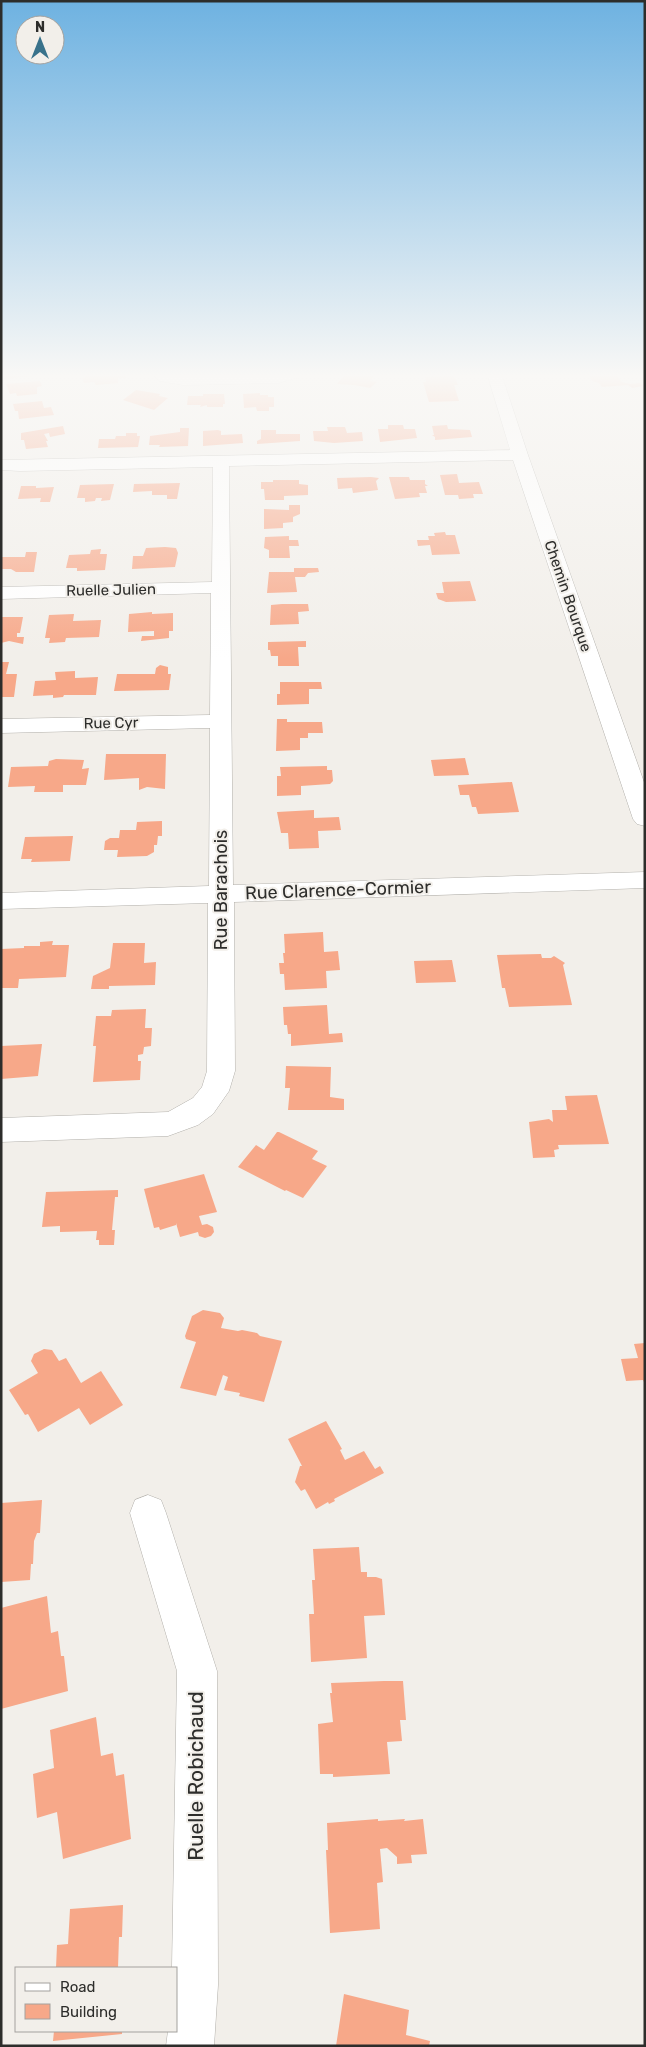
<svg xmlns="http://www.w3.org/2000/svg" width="646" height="2047" font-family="Rubik,sans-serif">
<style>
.building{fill:#f7a889}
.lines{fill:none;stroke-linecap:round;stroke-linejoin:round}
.minor-casing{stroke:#b2b0ab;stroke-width:1}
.minor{fill:#fff;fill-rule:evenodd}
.labels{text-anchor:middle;stroke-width:4;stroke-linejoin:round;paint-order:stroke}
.far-street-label{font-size:15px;fill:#2d2d2b;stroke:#f2efea}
.street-label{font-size:18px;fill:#2d2d2b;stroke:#f2efea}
.near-street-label{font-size:21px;fill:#2d2d2b;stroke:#f2efea}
</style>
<rect width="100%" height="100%" fill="#f2efea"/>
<path class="building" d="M3,373H31L33,376L5,379Z
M113,373H124L126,378H118V383L96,385L94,382L84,383L82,378L91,375Z
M346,373H369L368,374L375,375L370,381L377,382L370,388L354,385L337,384Z
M587,373H614L622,382L630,384L640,383L643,386L632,388L628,385L602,387L599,383L592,381Z
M454,376L458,385H454L459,401L429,402L423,382H426L425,377Z
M40,381L42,386L37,387V394L17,396L16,393L10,394L6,384Z
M136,390L160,394L159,396L168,398L154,410L123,400Z
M260,393V395H268V397H274V407H269V411H257L256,407L244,408L243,394Z
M203,394H224L225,404H223V407H207V405L200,407L201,405H187L188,396H203Z
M42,401L44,408L51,407L54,415L19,419L18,411H15L13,404Z
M388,425H403L404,429H415L417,438L380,442L378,429H388Z
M447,425L448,429L470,430L472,437L435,440V437L432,435H434L432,426Z
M63,426L65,434L50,437L49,433L44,434L48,441H46L48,447L26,449L24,440H21V433Z
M327,427H345L347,433L362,432L363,441L334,443L314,441L313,431H328Z
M180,428H189L188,446L159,447L160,445H149L150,436L180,432Z
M218,430L221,431V435L242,434L243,443L203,446V431Z
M261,430H276V434H300V441L257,444V441L261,439Z
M126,433H137V436H140L138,447L98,448L99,439H115L116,436H126Z
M457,474L459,483L479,482L483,494H473L474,498L459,499L458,495H445L440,475Z
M371,477L379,478L376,481L378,490L353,493L352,488L338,489L337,478Z
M389,477H409L410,480H425V484L428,486H425L427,493H419L420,497L395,499Z
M273,480H299V484L308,485V495L284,496V500H265L264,489H261V482H273Z
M180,483L177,499H167V495H152V491L133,492L134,484Z
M114,484L110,500L101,501L102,498H96L95,501L85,502V498H77L80,485Z
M21,486H36V488L54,487L50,502H40L41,498L18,499Z
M289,505H300V514L293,517V522L283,523V528L264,529V509L289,510Z
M445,532L446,535H455L460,554L432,555L430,545L418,546L417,540H429L428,536H435L434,533Z
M289,536V540H298L299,546H289L290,558H269V550L264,548L265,537Z
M165,547L176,548L178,553L175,567L132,569L133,556H143L146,548Z
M101,549L100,554H107L105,570L77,571V568H66L69,555L90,554L91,550Z
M26,552H37L34,572H16L11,569H1V557H25Z
M294,568H318L319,572L308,573L305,577H295L297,592L267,593L269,572H294Z
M470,581L476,601L446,602L438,599L436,593H444L442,582Z
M282,604H308L309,611L298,612L299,624L270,625L271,605Z
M152,612V614L173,613V631H169V638L141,641L142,636H154V631L128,632L129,614Z
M74,614L73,621L101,620L99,637L66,638L65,642L49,643L50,638H45L49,615Z
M1,617H23L20,633H17V637H24L23,644L9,641L1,643Z
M306,641V647H298L299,666H278V656H271L270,650H268V642Z
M1,662H9L6,674H17L14,697H1Z
M160,665L168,667V674H171L169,690L114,691L117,674H155L156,668Z
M75,671V678L98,677L96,695H64L63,697L53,698V695L33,696L35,681L56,680L55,672Z
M280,682H321L322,689H309V704L277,705V694H280Z
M277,719H287V722H322L323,733H308V738H300V750L276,751Z
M106,754H166L165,789L147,787L139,790V778L104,780Z
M465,758L469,775L434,776L431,760Z
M56,759L84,760L82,769L89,768L86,785H63V792H34L35,786L8,787L11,767L48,766L49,761Z
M327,766V770H332L333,781L330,784L301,786V795L277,796V776H281L280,767Z
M512,782L519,812L478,814L476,807H472L469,795H460L458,785Z
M314,810V818L339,817L341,830L318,831L319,848L289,849L288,833H281L277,812Z
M162,821V836H158L157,845H154V852L147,856L117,857L118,850H104L105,841L110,838H119L120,830H136L137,822Z
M73,836L70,861L31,862L32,859H21L25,837Z
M323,932L324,952L338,951L340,970L326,971L327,988L285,990L284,974H280L279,963H284L283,953H285L284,934Z
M53,941L52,945H69L66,977L19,979L18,988H1V949L24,948V946H40V942Z
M113,943H145L144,963L156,962L155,985L109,986V989H91L93,976L110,968Z
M541,954L542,958H551L554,956L565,963L563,965L572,1005L509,1007L505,988H502L497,955Z
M452,960L456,982L416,983L414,961Z
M327,1005L329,1034L342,1033L343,1042L291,1046V1034H288L287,1025H284L283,1007Z
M146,1009L145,1028H152L151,1046L144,1047L143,1054L138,1055V1061H141L140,1080L93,1082L96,1046H93L96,1016H111L112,1010Z
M42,1044L38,1076L1,1079V1046Z
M286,1066L331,1067L330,1097L344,1099V1110H288L290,1088H285Z
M597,1095L609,1144L558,1145L559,1149L554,1150L555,1157L533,1158L529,1122L549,1119L553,1122L552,1110H567L565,1096Z
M277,1132H279L318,1151L312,1159L327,1166L303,1198L286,1190L285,1191L238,1167L256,1145L264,1150Z
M204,1174L217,1212L199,1216L202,1225L207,1224L213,1227L214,1232L211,1236L205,1238L199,1236L198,1232L180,1237L176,1223V1225L160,1230L159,1227L154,1228L144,1189Z
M118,1190V1197H115L112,1230H115L114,1245H99V1240H96L97,1231L60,1232V1226L42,1227L46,1192Z
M203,1310L220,1313L224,1318L221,1328L238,1331L242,1330L257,1333L260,1336L282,1341L264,1402L239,1396L240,1393L224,1390L228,1377L223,1375L216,1396L180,1388L196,1342L186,1339L185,1336L192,1316Z
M645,1343V1384L643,1380L626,1381L621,1359L638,1358L634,1344Z
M44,1349L52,1350L59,1361L66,1358L81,1383L101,1371L123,1405L90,1425L79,1408L38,1432L28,1414L25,1415L9,1390L38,1373L31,1361L34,1354Z
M326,1421L342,1449L340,1450L345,1460L364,1451L375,1469L380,1466L384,1473L334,1499L335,1501L329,1504L328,1502L316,1509L305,1489L301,1491L295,1482L300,1466H302L288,1439Z
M42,1500L40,1533H37L34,1541L33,1564H31L30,1580L1,1582V1503Z
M359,1547L361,1572H367V1577H376L382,1579L385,1615L364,1616L367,1658L311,1662L309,1614H314L312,1580H315L313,1549Z
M47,1596L51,1633L58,1631L61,1656H64L68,1691L1,1709V1608Z
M384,1681H403L406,1720H400L402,1741L387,1742L390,1774L333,1777V1774H320L318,1724L333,1722L330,1693H332L331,1683Z
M96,1717L101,1756L113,1753L116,1776L124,1774L131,1839L63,1859L57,1812L37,1818L33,1774L54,1768L50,1730Z
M378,1819V1821L405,1819L404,1821L423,1819L427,1854L411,1855L412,1863L397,1864V1857L387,1848L380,1849L383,1882L377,1883L380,1929L330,1933L326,1850H328L327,1823Z
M123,1905L122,1937H119L118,1968H56L57,1945L68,1944L70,1909Z
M344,1994L409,2010L406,2035L430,2041L429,2046H336Z
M54,2031H122V2034L53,2041Z"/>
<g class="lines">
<defs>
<path id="minor" d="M151,373H167L183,375L306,373L304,376L278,383L183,385L160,381Z
M487,373H501L528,455L645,785V826L637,824L633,819L513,460L229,466L233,885L645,872V888L234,902L235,1071L229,1091L213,1114L198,1125L168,1136L1,1142V1118L168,1112L193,1098L202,1087L207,1071L208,903L1,909V893L209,886L210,728L1,733V719L210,715L211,593L1,599V587L212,582L213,467L20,471L1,470V460L510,450Z
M148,1495L161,1500L166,1513L217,1671L218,1985L214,2046H166L168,2031H176V1968H172L177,1671L130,1513L135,1500Z"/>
</defs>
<use href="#minor" class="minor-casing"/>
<use href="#minor" class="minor"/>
</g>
<linearGradient id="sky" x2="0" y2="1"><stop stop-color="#6eb2e1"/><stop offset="0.57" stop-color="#f9f8f6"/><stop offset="1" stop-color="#f9f8f6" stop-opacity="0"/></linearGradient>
<rect width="646" height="659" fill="url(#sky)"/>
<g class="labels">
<g class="far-street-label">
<text transform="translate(111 590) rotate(-1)" y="5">Ruelle Julien</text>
<text transform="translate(568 596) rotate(71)" y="5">Chemin Bourque</text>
<text transform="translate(111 723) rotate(-1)" y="5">Rue Cyr</text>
</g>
<g class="street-label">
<text transform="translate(221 890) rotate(-90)" y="6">Rue Barachois</text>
<text transform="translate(338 890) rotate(-2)" y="6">Rue Clarence-Cormier</text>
</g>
<g class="near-street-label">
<text transform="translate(196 1776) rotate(-90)" y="7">Ruelle Robichaud</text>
</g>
</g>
<rect width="646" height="2047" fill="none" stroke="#2d2d2b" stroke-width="5"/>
<rect x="15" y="1967" width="162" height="65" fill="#f2efea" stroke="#a3a19e"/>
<rect x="25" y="1983" width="25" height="8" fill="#ffffff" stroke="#a3a19e"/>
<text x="60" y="1992" font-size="15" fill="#2d2d2b">Road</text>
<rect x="25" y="2004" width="25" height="15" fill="#f7a889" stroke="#a3a19e"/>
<text x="60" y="2017" font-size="15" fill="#2d2d2b">Building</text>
<g transform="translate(40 40)"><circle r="24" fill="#f2efea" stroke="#a3a19e"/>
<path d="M0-4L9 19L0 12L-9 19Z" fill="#39728b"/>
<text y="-8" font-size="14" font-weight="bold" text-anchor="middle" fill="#2d2d2b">N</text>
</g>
</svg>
